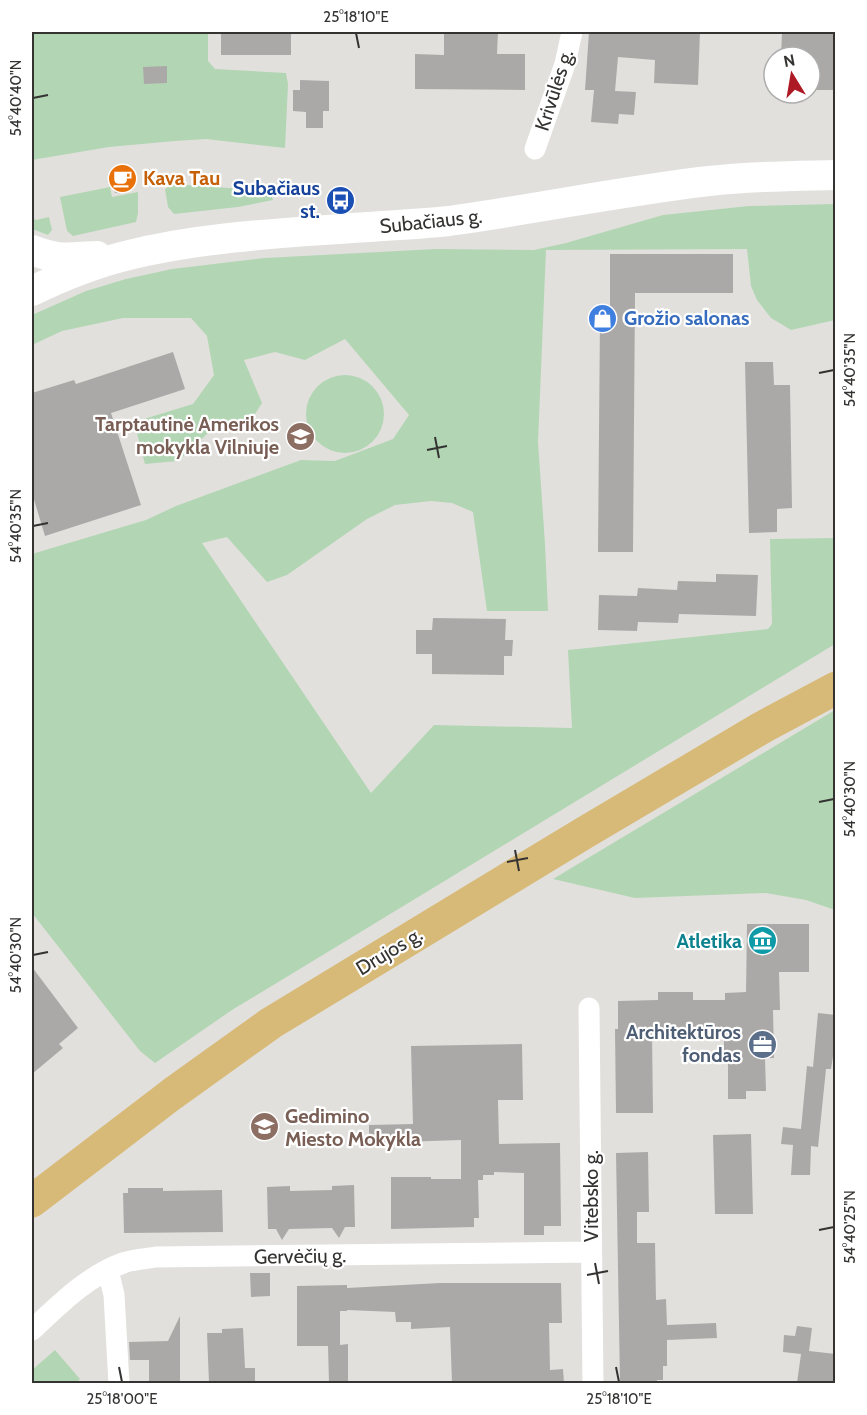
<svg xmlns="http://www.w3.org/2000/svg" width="867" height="1415" font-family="Cabin,sans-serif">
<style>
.green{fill:#b2d6b3}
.building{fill:#aba9a7}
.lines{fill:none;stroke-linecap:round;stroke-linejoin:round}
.minor{stroke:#fff;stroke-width:21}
.secondary{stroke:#fff;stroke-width:30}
.primary{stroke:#d8ba78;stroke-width:33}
.ticks{fill:none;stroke:#343332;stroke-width:2}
.labels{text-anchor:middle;stroke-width:4.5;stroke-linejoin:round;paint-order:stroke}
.street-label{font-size:20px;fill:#343332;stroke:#fff}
.food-label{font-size:20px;font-weight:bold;fill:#c56008;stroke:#fff;text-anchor:start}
.transit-label{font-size:20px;font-weight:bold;fill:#164399;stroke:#fff;text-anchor:end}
.shop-label{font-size:20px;font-weight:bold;fill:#366cbe;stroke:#fff;text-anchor:start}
.education-label{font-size:20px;font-weight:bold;fill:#785e54;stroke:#fff;text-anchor:end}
.culture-label{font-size:20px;font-weight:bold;fill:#0d838f;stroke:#fff;text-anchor:end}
.service-label{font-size:20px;font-weight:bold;fill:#4e5e75;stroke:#fff;text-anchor:end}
.neatline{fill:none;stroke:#343332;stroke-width:2}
.ticks-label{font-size:15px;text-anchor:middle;fill:#343332}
</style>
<rect width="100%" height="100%" fill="#e2e0dd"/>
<path class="green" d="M32,32H208V61L215,69L286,73L288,84L285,148L206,139L175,141L109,147L32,160Z
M174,184L270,191L273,200L238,207L174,214L168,207L165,189Z
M110,187L112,197L138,192V213L136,222L73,236L67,231L60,197Z
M835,204V320L791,330L771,318L757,300L751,286L747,249L546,250L538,442L545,544L548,611H487L473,512L452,503L431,501L395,505L367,519L287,575L267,582L227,537L202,543L371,793L434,725L572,728L568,650L768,629L772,624L770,539L835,538V644L232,1010L155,1063L140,1051L32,913V554L146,520L176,506L301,460L335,461L393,439L409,415L345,339L305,360L275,352L244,360L262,403L248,425L208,433L178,461L145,464L134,422L193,404L214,375L207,336L191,318H123L62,331L32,345V315L86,291L126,279L172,269L265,258L436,249L534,250L566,243L663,215L749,206Z
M49,217L52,230L48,235L32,229V218L36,220Z
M306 414a39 39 0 1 1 78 0a39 39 0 1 1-78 0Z
M835,710V910L806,900L766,893L635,898L553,879Z
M55,1350L80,1379L76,1383H32V1370Z"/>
<path class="building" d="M221,32H291V55H221Z
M444,32H498L497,54H525V90L415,89V54L444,55Z
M589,32H700L698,85L654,83L655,60L618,57L615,91L636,92L634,115L619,114L618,124L591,122L594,90H585Z
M782,32H836V90H810V57H781Z
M167,66V83L144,84L143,67Z
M300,80L329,81V111H323V128H306V112L293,111V90H300Z
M130,173L133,189L115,193L111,176Z
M610,254H733V293H635L633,552H598L600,317H610Z
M173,352L185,389L111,413L141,505L45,536L32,493V393L74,380L76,384Z
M745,362H773L774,385H790L792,508L777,509V532L749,533Z
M716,574L758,575L756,616L679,614L678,623L638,622L637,631L598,630L599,595L637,596L638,588L677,590L678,581L716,582Z
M433,618L506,619L505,640H513L512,656H504V675L432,674V654H416V630H432Z
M747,924H809V972H779L780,1010H773L774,1058H765L766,1091H746V1099H728V1060H724V1033H652L653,1113H616L615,1029H618V1001L658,1000V992H693V1000H725V993L746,992Z
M32,967L78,1028L59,1044L63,1048L32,1074Z
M818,1013L836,1015V1037L831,1069H826L818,1147L811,1146L810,1175H791L793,1145L781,1144L783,1127L801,1129L807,1066L813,1067Z
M522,1044L523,1100H498L499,1144L560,1143L561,1226H544V1235H524V1173L494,1172V1175H483V1180H478L479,1218H474V1227L391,1229V1177H431V1179H461V1140L369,1143V1125L413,1124L411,1046Z
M751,1134L753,1214H715L713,1135Z
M648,1152L649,1212H637V1243H655L656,1300L666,1299L667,1325L716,1323L717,1338L667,1340V1366H663V1380H657V1383H620L616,1153Z
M354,1185L355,1227H345L339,1238L332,1228L289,1229L282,1240L276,1229H268L267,1187L290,1186V1191L332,1190V1186Z
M128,1188H163V1191L222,1190L223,1232L124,1233L123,1193H128Z
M250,1273H270V1296L251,1297Z
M440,1283H561L562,1323H549L550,1370L563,1369L564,1383H452L450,1327L411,1329V1322H396L395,1312L347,1310V1311H340V1345L348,1344V1383H329L328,1346H297V1286L347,1285V1288Z
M180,1316V1383H149V1360H130L129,1342L168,1341Z
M797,1326L812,1328L809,1351L836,1354V1383H797L801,1354L783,1352L784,1335L795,1336Z
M243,1328L245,1368H255V1383H209L207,1333H222V1329Z"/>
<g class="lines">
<path class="minor" d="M535,149L565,64L572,32
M589,1008L593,1384
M108,1270L114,1295L119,1384
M32,1330C59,1305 87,1276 123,1263C134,1259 145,1259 156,1257L591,1252"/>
<path class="secondary" d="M32,250C59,261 70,257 97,256
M32,291C61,277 93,264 125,256C204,236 287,233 368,227C395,225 422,224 449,221C536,209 622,191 709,181C751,176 793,176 836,175"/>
<path class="primary" d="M32,1201L172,1094L271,1023L584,833L763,727L836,688"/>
</g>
<path class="ticks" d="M356,33L359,48M33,98L48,95M819,373L834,370M435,437L439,458M427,450L447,446M33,526L48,523M819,802L834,799M515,850L519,871M507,862L528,858M33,955L48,952M819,1230L834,1227M595,1263L599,1284M587,1275L608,1271M119,1367L122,1382M616,1367L619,1382"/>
<defs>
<symbol id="cafe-disc" viewBox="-11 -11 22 22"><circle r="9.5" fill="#e8710a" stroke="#fff"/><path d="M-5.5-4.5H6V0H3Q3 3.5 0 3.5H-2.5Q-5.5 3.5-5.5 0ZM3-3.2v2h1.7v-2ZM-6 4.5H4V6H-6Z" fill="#fff"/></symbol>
<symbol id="bus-disc" viewBox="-11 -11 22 22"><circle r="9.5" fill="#1a4fb4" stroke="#fff"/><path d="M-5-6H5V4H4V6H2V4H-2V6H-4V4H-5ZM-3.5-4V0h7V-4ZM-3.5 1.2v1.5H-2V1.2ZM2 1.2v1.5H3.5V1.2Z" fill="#fff"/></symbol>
<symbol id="shop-disc" viewBox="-11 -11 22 22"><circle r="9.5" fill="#3f7fe0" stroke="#fff"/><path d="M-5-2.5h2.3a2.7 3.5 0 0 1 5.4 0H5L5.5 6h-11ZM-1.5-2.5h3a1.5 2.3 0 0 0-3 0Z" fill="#fff"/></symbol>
<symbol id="school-disc" viewBox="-11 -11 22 22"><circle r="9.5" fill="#8d6e63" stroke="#fff"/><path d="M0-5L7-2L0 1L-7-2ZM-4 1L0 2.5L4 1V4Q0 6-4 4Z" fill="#fff"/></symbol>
<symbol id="museum-disc" viewBox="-11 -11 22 22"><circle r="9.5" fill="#0f9aa8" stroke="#fff"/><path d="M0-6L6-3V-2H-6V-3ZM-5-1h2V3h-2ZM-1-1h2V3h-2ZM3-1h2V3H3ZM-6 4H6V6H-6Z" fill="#fff"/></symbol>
<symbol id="office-disc" viewBox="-11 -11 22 22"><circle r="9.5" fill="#5c6f8a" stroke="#fff"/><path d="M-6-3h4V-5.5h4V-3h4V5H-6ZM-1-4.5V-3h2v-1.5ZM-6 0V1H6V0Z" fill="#fff"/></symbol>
</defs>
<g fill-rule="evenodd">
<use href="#cafe-disc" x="106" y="162" width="33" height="33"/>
<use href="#bus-disc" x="324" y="184" width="33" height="33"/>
<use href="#shop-disc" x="586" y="302" width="33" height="33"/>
<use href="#school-disc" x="284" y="420" width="33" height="33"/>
<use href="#museum-disc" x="746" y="924" width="33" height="33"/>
<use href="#office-disc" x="746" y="1028" width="33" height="33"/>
<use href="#school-disc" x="248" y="1110" width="33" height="33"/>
</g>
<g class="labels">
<g class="street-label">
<text transform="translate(554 90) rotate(-72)" y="7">Krivūlės g.</text>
<text transform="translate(431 221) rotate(-6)" y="7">Subačiaus g.</text>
<text transform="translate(389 951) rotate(-31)" y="7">Drujos g.</text>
<text transform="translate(591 1196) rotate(-90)" y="7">Vitebsko g.</text>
<text transform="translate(300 1256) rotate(-1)" y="7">Gervėčių g.</text>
</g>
<g class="food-label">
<text x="143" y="185">Kava Tau</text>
</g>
<g class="transit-label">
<text x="320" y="195">Subačiaus<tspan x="320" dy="23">st.</tspan></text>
</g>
<g class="shop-label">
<text x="624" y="325">Grožio salonas</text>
</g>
<g class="education-label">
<text x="279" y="431">Tarptautinė Amerikos<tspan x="279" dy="23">mokykla Vilniuje</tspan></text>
<text x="285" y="1123" text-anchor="start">Gedimino<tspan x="285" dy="23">Miesto Mokykla</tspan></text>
</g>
<g class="culture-label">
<text x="742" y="948">Atletika</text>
</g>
<g class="service-label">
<text x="741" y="1039">Architektūros<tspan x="741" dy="23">fondas</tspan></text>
</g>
</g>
<rect width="867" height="1415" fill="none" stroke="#ffffff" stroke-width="66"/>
<g transform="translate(792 75) rotate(349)"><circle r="28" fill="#ffffff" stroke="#aeadad" stroke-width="1.5"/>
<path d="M0-4.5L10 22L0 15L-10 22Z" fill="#ad1924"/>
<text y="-9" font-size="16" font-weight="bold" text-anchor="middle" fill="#343332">N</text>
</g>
<rect x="33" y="33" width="801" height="1349" class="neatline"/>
<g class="ticks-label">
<text x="356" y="22">25°18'10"E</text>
<text transform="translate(16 98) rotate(-90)" y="5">54°40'40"N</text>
<text transform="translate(850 370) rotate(-90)" y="5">54°40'35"N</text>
<text transform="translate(16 526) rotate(-90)" y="5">54°40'35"N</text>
<text transform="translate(850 799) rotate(-90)" y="5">54°40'30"N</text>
<text transform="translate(16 955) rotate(-90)" y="5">54°40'30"N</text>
<text transform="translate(850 1227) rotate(-90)" y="5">54°40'25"N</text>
<text x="122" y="1404">25°18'00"E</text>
<text x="619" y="1404">25°18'10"E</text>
</g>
</svg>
